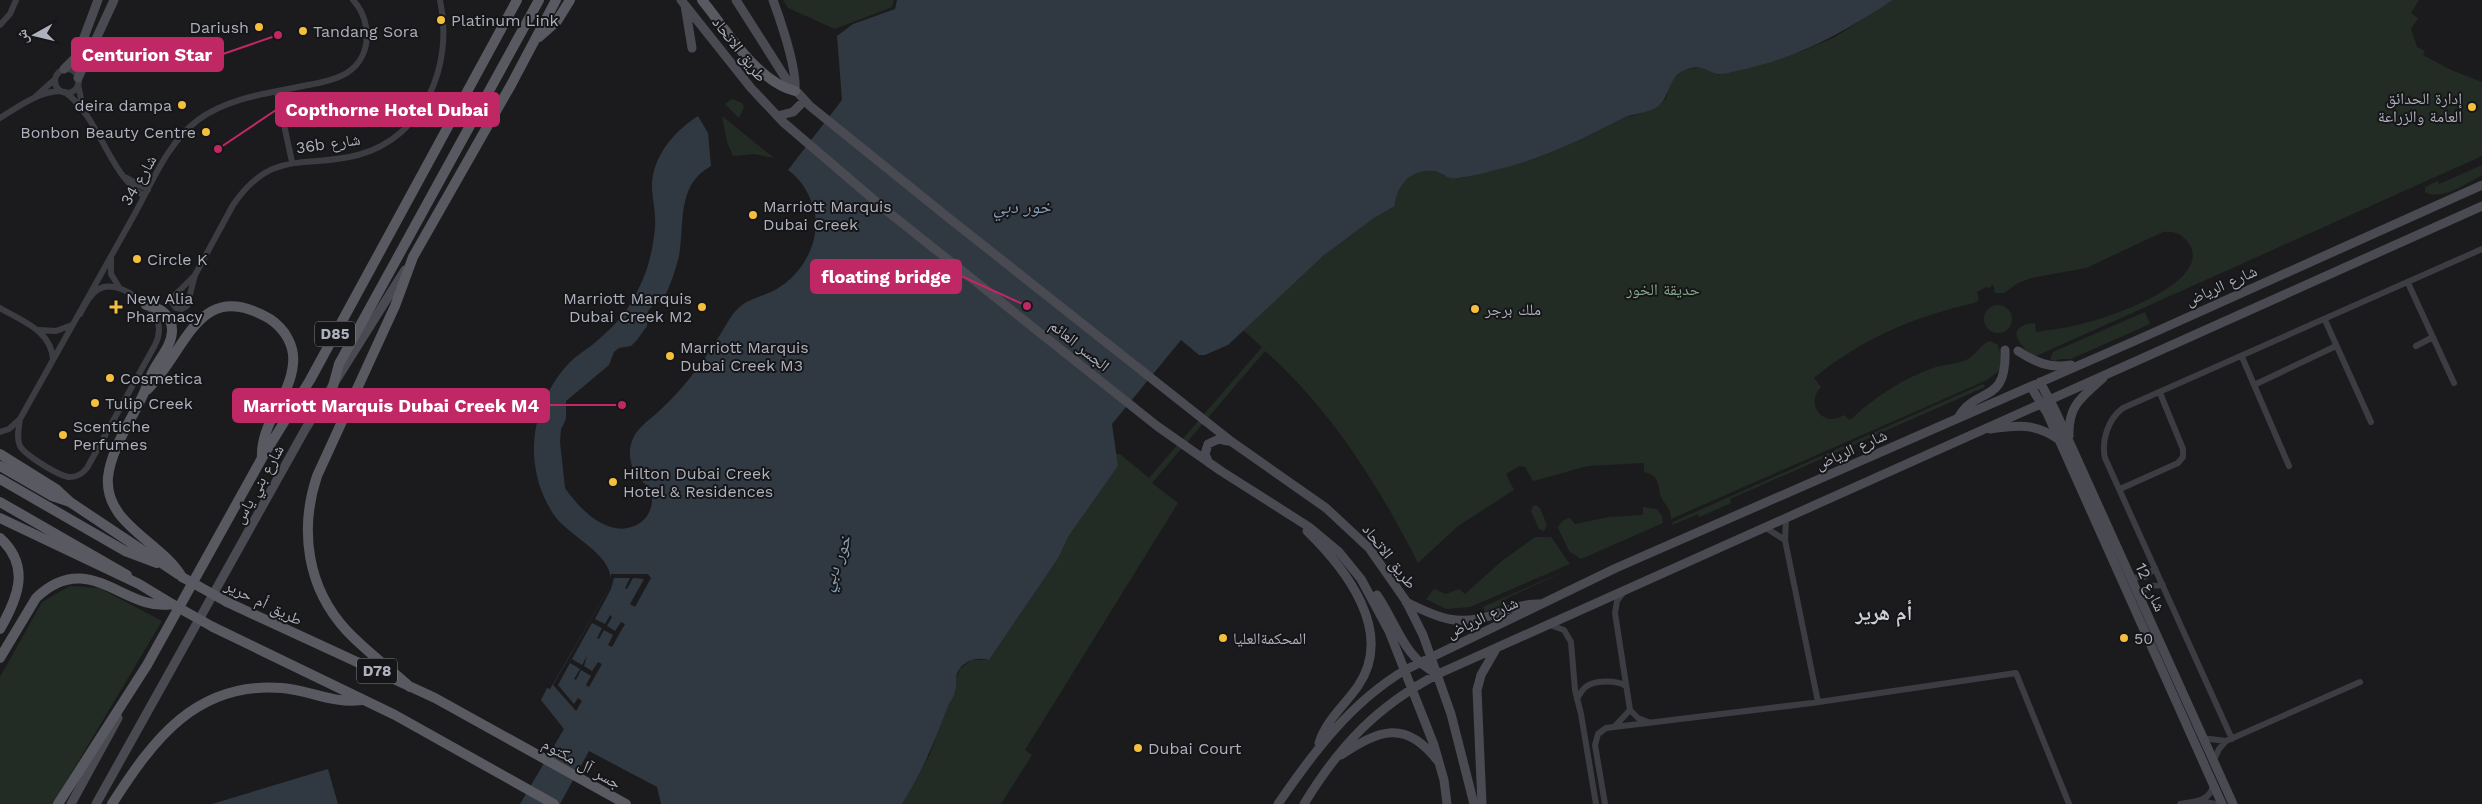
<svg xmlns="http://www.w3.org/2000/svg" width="2482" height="804" font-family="'Work Sans','Noto Naskh Arabic',sans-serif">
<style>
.green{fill:#222c24}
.water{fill:#303942}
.pier{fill:#1b1b1d}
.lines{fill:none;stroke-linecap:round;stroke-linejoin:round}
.street{stroke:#3c3d42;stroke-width:6}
.secondary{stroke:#4a4b52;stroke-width:9}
.primary{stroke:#585961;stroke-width:10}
.primary-bridge{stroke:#585961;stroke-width:10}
.poi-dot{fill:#f4bf3c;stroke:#161618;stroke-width:2}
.labels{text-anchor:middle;stroke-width:4;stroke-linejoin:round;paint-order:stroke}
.shield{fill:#161618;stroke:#80828c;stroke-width:1}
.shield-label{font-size:15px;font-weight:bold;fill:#adb1bd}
.poi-label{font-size:16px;fill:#adb1bd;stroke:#161618;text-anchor:start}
.street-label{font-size:16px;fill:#adb1bd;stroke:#161618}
.park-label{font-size:16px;fill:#85a888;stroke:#161618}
.water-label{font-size:18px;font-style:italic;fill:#859db7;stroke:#161618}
.district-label{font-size:21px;font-weight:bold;fill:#cfd1d9;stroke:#161618}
.leader{fill:none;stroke:#c02765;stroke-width:2}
.callout-dot{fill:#c02765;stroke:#161618;stroke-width:2}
.callout{fill:#c02765;stroke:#c02765;stroke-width:2}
.callout-label{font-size:18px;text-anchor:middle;font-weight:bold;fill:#fff}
</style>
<rect width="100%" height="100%" fill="#1b1b1d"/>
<path class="green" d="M783,0H894L892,7L835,29L788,8Z
M1893,0H2419L2411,13L2418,18L2411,29L2417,47L2425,51L2423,55L2451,70L2482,82V156L2034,357C2018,345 2004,326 2035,323L2036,332C2057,329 2077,326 2096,320C2121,313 2217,278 2187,241C2181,233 2172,231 2163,232L2086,268L2031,278L2018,283L2004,293H1995L1993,284L1990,288L1986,287L1977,292L1979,300L1974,303C1914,317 1862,338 1814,378L1821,387C1804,404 1824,429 1844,415L1850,420C1875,397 1903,378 1936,367C1946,364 1957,364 1966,360C1976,356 1980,344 1990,341L1998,345L2001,357L2000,370L1987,380L1671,519C1671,509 1665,505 1661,497C1657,485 1660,475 1644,472V463L1588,466L1533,481L1525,467L1520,466L1506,474L1514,490L1458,526L1418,563C1379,486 1330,408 1265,351L1152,483L1178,503L1025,750L1032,755L1001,804H902L930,754L948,704L956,692L955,682L960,669L971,660H989L1059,557L1068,537L1118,466L1116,454H1120L1149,478L1262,347L1243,330L1323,256L1374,218L1395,206C1396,192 1402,179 1416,173C1436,165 1439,176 1452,178C1462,179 1477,174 1486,172C1535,162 1578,142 1621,119C1627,116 1633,116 1639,114C1649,110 1657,104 1666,99L1671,82L1684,70L1701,67L1718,75L1803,51L1835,37Z
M732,99L742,103L744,107L739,118L725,104Z
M722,116L774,158L754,154L733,156L727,142Z
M2482,165V175C2465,184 2443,201 2425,192V187L2438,181L2439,184Z
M1984 319a14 14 0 1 1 28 0a14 14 0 1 1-28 0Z
M2145,312L2150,324L2071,359H2061L2054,361L2050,359L2053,352Z
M1983,384L1985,387L1730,499L1731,503L1699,517L1698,514L1672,525L1673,522Z
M1536,505L1540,508L1547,525L1544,531L1539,529L1531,511L1533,506Z
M1643,507L1657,509L1662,516L1663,523L1581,559L1569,551L1558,528C1560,522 1564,519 1570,518L1575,524L1609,517L1643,515Z
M1535,537H1551L1570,564L1470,607L1446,609L1426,599L1434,589L1446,594L1459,589L1465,594L1503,560Z
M1576,566L1505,599L1506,603L1485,612L1483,607Z
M70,586L99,588L162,621L53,804H0V677L42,602Z"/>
<path class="water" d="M897,0H1893C1841,34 1798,58 1736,71C1731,72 1722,75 1717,74C1705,71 1701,63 1685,70C1667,78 1671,97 1657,107C1646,114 1633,113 1621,119C1585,138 1550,155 1511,166C1500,169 1460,180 1451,178C1445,177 1441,172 1434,171C1412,168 1396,185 1395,206L1374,218L1323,256L1228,345L1205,355H1199L1181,340L1112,424L1118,466L1068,537L1059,557L989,660C979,657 968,659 961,667C953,676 958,684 955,693C954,697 950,701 948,706C934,743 923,770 902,804H661L657,787L589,751L560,804H520L564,729L541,700L547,688L550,689L609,588C620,557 571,539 554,515C542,497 535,476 534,454C533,419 546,388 570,362C576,356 584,351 591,346C610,330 626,315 637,292C648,271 653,250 655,227C656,214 653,202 652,189C651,158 673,132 698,116L708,133L711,166C676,185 685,223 679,256C675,272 670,286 663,300L654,304L648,311L647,326L637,340L631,346L619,348L614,352L609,365L566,401V419L561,429L560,442L565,488C579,509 611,542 640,523C650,516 655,502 650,490C648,485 643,483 640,479C631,469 628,456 631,444C635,429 647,422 658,412C688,385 708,355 729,320C742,299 755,300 775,290C801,276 820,244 815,214C811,196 803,181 788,170L842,100L837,36L853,24L895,9Z
M328,769L338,804H212Z"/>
<path class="pier" d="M611,574H648L651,578L635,607L630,604L644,579L633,578L627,589L625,588L630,578H614L611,589L595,619L605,624L610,615L612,617L607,626L615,631L621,622L625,624L612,647L608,645L613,635L604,630L599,639L597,638L602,628L592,623L572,659L582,665L587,656L584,666L592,671L598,662L602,664L589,687L586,685L591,676L581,670L576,680L574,679L580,669L570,663L558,685L574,704L578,698L582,701L576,711L553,685L609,588Z"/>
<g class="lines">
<path class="street" d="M0,25L10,14L16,0
M55 81a12 12 0 1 1 24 0a12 12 0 1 1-24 0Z
M78,84L83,108
M65,92C101,119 107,172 144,196
M277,92L292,162
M34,98L55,79
M0,118C18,107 39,91 61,91
M127,178L148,190
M111,257V274L119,287
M195,275L233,205C272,148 304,169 358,155C425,137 454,64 440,0
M195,275L187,306L182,309L176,308L172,302L174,296Z
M2408,283L2454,383
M0,308C22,321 52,331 53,360
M80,314C85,305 90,294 99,289C116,278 153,305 158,322C160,330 159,337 155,345L87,468C83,473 78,477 70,477C60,477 25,455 20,446C16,437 19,428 20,419C58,352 95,284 133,217C151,185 167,143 198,120C229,97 271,93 308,85C319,83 331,81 341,76C372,62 374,23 353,0
M2325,320L2371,422
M39,330L56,331L72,325
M2416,346L2433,337
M2242,357L2289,466
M2254,385L2336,346
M0,432L9,429L20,419
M2120,489L2178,463L2183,457V449L2160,393
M1786,519L1785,540L1818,702
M1766,528L1785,540
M2130,578L2145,577L2155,568
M1623,593L1617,601L1615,613L1630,710L1638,718L1648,722
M2138,596L2149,586L2163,585
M1550,625L1564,630L1571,642L1575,690L1581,714L1596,804
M1577,699C1580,694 1582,689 1587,686C1596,680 1617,680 1626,686
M1615,726L1630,710
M2202,738L2226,741L2360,682
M2232,739L2105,458C2101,441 2108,419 2123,408L2482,249
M2213,762L2219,749L2226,741
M2199,801L2216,804
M1605,804L1595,745L1598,734L1606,728L1812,703L2016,673L2069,804
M2180,804C2194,802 2212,801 2213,784"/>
<path class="secondary" d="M681,0L751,88L783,122L887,211L1157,426L1221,471L1309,527L1339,552L1361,579L1389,631L1434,745L1444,780L1447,804
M736,0L788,82L810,106L945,215L1232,442L1326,508L1369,548L1406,601L1423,635L1451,714L1474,804
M773,0C781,22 797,69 795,91
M685,5L692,48
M64,69L77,56L98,0
M78,78L114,0
M777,116L793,112L804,101
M2018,351C2035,362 2050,369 2071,365
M2040,382L2055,410L2233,804
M2031,387L2047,413L2222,804
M1958,418C1977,385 2007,406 2005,350
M1990,429C2017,425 2035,423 2058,439
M2069,436C2068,405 2082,397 2103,378
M1209,463L1205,454L1208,444L1219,439L1228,441
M1307,531C1346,569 1395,632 1358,686C1345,705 1326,720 1319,743
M1377,595C1397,624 1404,659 1438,674
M1406,602C1440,619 1459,627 1496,614C1511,608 1526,603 1542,604
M1341,755C1379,730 1405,719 1437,760
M71,804L118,718
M96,804L306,428L405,270
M1278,804C1313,753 1350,703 1405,670L1616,568L2146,336L2482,185
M1304,804C1340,745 1377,706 1438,674L2482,206
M1482,804L1477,690L1481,675L1496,649"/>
<path class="primary" d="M702,0C726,29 756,81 795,91
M539,37L557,21L570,0
M146,305C160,307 173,316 172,332C171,347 158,360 152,373C148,381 146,389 142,397C130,422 111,450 108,477C104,524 161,541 182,577
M333,386L339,364L539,0
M147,390C187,351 198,276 270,319C285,329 295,346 293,364C290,398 260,423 262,458
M0,454L56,489L70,502
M0,466L52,496L70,502L178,574
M0,479L125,551L157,563
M0,502L127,575
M0,518L139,584L172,604
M0,538C31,566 18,598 0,629
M227,602L435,698L626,804
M213,627L395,715L554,804
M0,658L36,598C89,547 125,613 172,604
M410,687C389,668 366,651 347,631C307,588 299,530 317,476L395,306L413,257L511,85L556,0
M58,804L147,665L262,458L310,380L517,0
M112,804C153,740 196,681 282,688C309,690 334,704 361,700"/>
<path class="primary-bridge" d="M182,577L227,602
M172,604L213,627"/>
</g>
<g class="poi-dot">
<circle cx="441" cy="20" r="5"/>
<circle cx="259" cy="27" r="5"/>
<circle cx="303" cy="31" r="5"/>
<circle cx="182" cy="105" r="5"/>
<circle cx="2472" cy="107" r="5"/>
<circle cx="206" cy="132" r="5"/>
<circle cx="753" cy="215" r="5"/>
<circle cx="137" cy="259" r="5"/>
<path d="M113.5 299.5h5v5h5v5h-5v5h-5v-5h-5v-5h5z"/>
<circle cx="702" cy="307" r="5"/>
<circle cx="1475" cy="309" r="5"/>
<circle cx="670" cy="356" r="5"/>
<circle cx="110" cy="378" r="5"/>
<circle cx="95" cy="403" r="5"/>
<circle cx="63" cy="435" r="5"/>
<circle cx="613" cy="482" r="5"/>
<circle cx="1223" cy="638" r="5"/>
<circle cx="2124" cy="638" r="5"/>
<circle cx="1138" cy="748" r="5"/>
</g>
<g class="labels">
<g class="shield">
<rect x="315" y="321.5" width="40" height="25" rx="4"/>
<rect x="357" y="658.5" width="40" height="25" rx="4"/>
</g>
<g class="shield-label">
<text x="335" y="339">D85</text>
<text x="377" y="676">D78</text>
</g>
<g class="poi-label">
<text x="451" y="26">Platinum Link</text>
<text x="249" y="33" text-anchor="end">Dariush</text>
<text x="313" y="37">Tandang Sora</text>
<text x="2462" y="104" text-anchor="end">إدارة الحدائق<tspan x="2462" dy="18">العامة والزراعة</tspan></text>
<text x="172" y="111" text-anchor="end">deira dampa</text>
<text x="196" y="138" text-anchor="end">Bonbon Beauty Centre</text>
<text x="763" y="212">Marriott Marquis<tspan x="763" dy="18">Dubai Creek</tspan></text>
<text x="147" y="265">Circle K</text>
<text x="126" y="304">New Alia<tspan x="126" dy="18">Pharmacy</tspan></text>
<text x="692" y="304" text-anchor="end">Marriott Marquis<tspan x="692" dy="18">Dubai Creek M2</tspan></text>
<text x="1485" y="315">ملك برجر</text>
<text x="680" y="353">Marriott Marquis<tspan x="680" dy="18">Dubai Creek M3</tspan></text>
<text x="120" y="384">Cosmetica</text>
<text x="105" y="409">Tulip Creek</text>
<text x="73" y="432">Scentiche<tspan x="73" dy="18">Perfumes</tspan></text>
<text x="623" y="479">Hilton Dubai Creek<tspan x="623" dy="18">Hotel &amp; Residences</tspan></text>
<text x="1233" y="644">المحكمةالعليا</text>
<text x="2134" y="644">50</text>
<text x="1148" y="754">Dubai Court</text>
</g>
<g class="street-label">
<text transform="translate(740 49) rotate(52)" y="6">طريق الاتحاد</text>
<text transform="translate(328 143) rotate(-8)" y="6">36b شارع</text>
<text transform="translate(138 180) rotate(-60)" y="6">شارع 34</text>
<text transform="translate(2221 285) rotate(-24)" y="6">شارع الرياض</text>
<text transform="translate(1080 345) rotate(39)" y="6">الجسر العائم</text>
<text transform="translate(1851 449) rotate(-24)" y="6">شارع الرياض</text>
<text transform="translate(258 484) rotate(-61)" y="6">شارع بني ياس</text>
<text transform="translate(1390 556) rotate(52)" y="6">طريق الاتحاد</text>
<text transform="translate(2151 587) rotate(66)" y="6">شارع 12</text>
<text transform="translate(264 602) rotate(26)" y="6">طريق أم حرير</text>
<text transform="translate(1482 617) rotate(-25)" y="6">شارع الرياض</text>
<text transform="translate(582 763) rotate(29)" y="6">جسر آل مكتوم</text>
</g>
<g class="park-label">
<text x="1663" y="295">حديقة الخور</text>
</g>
<g class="water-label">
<text x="1022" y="213">خور دبي</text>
<text transform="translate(836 563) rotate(-69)" y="6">خور دبي</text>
</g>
<g class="district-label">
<text x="1884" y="620">أم هرير</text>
</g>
</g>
<path class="leader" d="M278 35L223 54M218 149L276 110M1027 306L961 276M622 405L549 405"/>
<g class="callout-dot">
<circle cx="278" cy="35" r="5"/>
<circle cx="218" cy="149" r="5"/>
<circle cx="1027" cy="306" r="5"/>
<circle cx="622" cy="405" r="5"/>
</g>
<g class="callout">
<rect x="72" y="38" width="151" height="33" rx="5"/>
<rect x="276" y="93" width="223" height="33" rx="5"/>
<rect x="811" y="260" width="150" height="33" rx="5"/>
<rect x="233" y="389" width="316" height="33" rx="5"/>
</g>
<g class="callout-label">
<text x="147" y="61">Centurion Star</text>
<text x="387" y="116">Copthorne Hotel Dubai</text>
<text x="886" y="283">floating bridge</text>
<text x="391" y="412">Marriott Marquis Dubai Creek M4</text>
</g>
<g transform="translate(35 35) rotate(262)" stroke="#161618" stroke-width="4" paint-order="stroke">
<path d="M0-4L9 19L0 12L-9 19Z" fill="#adb1bd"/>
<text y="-8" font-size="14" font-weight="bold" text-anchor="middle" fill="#adb1bd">ش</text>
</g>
</svg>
